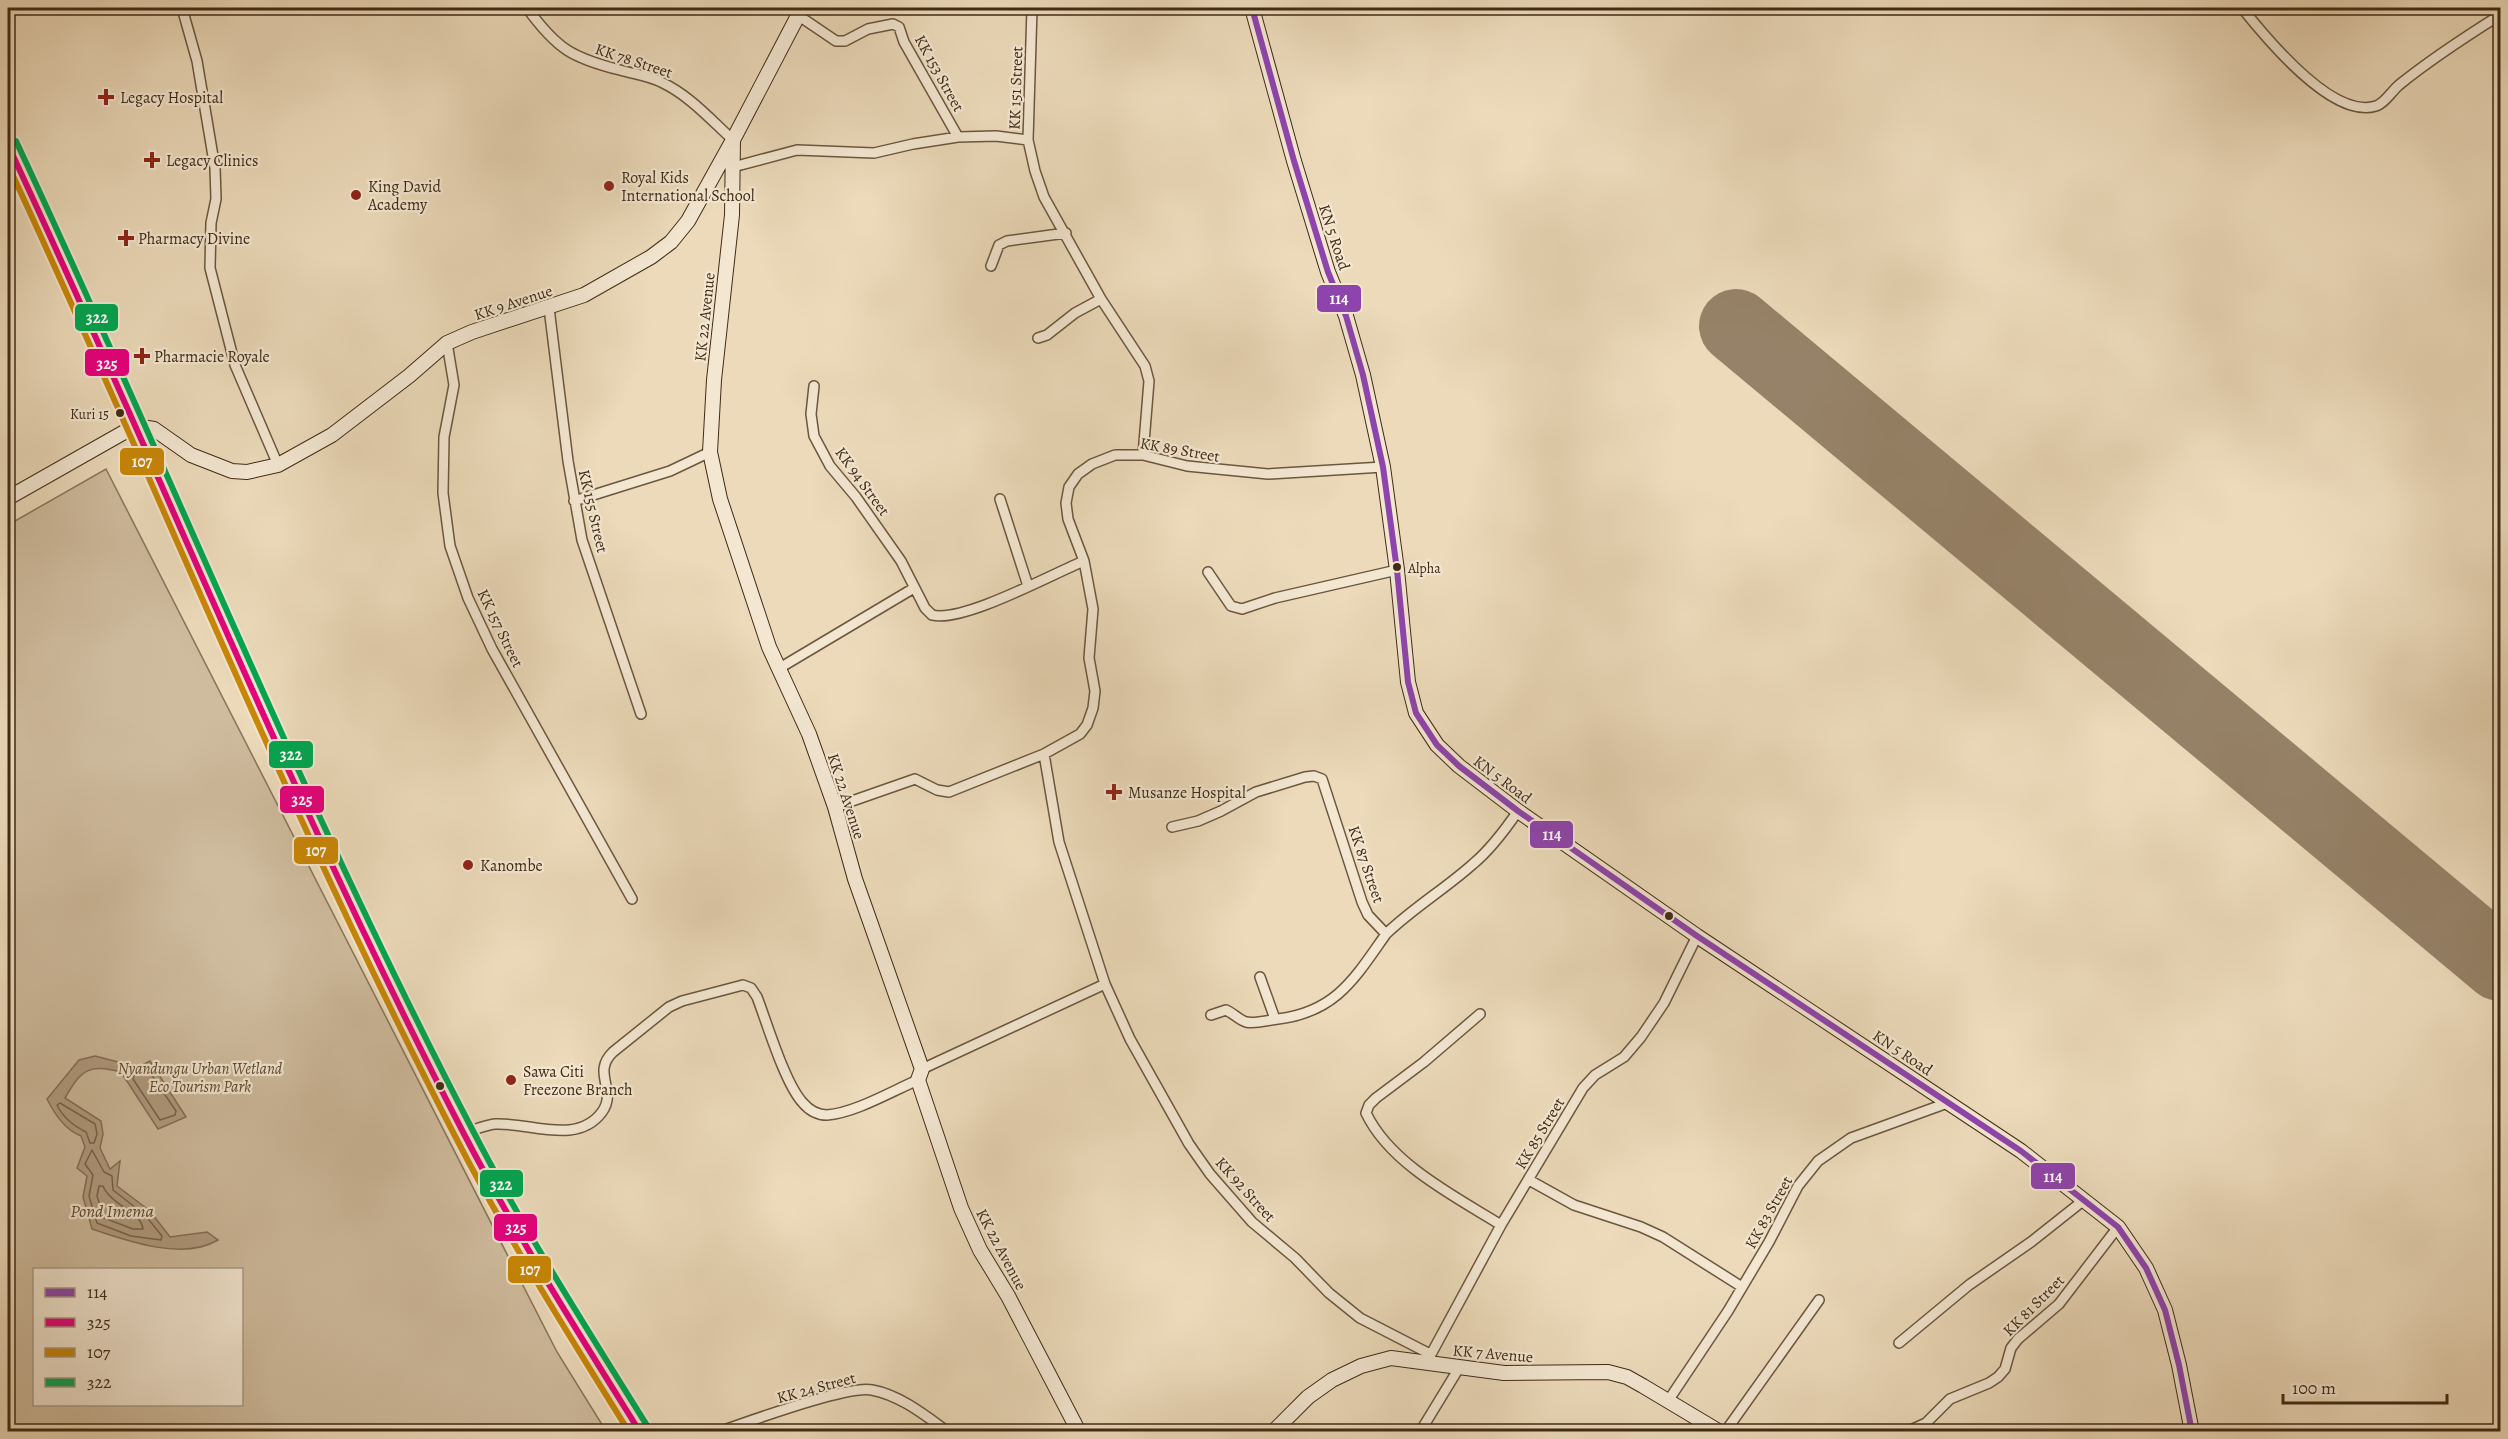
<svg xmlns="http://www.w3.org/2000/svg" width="2508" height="1439" font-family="Alegreya,serif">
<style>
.green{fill:#cfbc9e;stroke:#88745a;stroke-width:1.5;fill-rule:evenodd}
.water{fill:#b29e82;stroke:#847056;stroke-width:1.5}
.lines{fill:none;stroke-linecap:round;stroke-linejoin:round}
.shore{stroke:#79644c;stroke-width:1.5}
.runway{stroke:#968268;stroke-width:74}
.street-casing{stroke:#6b573e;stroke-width:12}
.secondary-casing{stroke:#402b15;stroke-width:16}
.highway-casing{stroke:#402b15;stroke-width:20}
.street{stroke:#f3e7d2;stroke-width:9}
.secondary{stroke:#f3e7d2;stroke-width:14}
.highway{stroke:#ecdaba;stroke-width:16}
.bus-1-casing{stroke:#f3e7d2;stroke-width:10}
.bus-2-casing{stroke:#f3e7d2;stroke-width:10}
.bus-3-casing{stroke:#f3e7d2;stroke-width:10}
.bus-4-casing{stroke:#f3e7d2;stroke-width:10}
.bus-1{stroke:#8e44ad;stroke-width:6}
.bus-2{stroke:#e5007d;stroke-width:6}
.bus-3{stroke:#c98705;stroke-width:6}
.bus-4{stroke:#00a651;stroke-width:6}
.poi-dot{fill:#8f2418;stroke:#f3e7d2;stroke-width:2}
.bus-dot{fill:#402b15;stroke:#f3e7d2;stroke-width:2}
.labels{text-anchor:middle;stroke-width:4.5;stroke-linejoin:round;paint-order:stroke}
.bus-label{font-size:14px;fill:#402b15;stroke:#f3e7d2;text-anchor:end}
.street-label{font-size:16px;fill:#402b15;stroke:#f3e7d2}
.poi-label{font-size:16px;fill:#402b15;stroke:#f3e7d2;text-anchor:start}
.park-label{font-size:16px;font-style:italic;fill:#5d4830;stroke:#f3e7d2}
.water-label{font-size:18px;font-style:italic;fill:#5c4830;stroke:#f3e7d2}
.line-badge{stroke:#f3e7d2;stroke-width:2}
.badge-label{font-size:16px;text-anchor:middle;font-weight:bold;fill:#fff}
</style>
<rect width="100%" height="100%" fill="#ecdaba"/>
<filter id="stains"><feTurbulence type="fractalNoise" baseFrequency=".00333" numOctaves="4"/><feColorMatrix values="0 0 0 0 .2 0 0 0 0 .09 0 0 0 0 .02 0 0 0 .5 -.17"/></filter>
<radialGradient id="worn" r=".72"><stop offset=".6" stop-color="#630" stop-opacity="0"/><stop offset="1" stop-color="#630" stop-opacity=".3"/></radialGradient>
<path class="green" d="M106,469L557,1352L606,1431H8V525ZM34,1270H242V1404H34Z"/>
<path class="water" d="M95,1056L118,1062L132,1070L150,1061L186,1117L158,1129L121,1072C88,1064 82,1069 65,1098L101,1121L103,1134L100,1148L110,1169L120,1161L117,1186L150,1211L170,1237L207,1232L218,1240C183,1261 127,1241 92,1229L83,1197L87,1176L77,1168L85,1147L81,1136C65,1130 55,1115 47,1099L79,1060Z"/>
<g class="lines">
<path class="shore" d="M146,1070L149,1071L176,1111L175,1115L160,1120L133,1079L134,1075Z
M60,1103L95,1124L97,1134L94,1143H90L86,1132C74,1126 63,1118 57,1105Z
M92,1150L104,1172L112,1176L113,1190L145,1215L162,1236L161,1240L131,1236L97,1223L89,1196L93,1175L85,1164Z
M99,1186H103C110,1204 142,1213 143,1229H133L104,1218L97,1196Z"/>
<path class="runway" d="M1736,326L2500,964"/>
<defs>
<path id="street" d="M182,8L197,61L215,168L216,199L211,223L210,268L235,365L278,465
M527,8C557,49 572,58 620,70C634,74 649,76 661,82C689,95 710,119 733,140
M1032,8L1028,140L1035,171L1044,197L1101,299L1145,366L1149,381L1143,455
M2242,8C2266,38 2333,120 2376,106C2384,104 2392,91 2399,85C2431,59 2465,37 2500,15
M799,16L836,41H845L868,29L893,24L899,27L904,42L958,137L996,136L1028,140
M733,167L797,150L874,153L913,144L958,137
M991,266L999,245L1007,241L1066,233
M549,308L568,461L582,540L641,714
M1038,338L1047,335L1075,313L1101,299
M447,343L454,385L444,437L443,493L450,546L468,598L492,649L632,899
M814,386L811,414L814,436L830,466L856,497L901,561L925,608L932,615C963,623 1052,574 1084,561
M1383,467L1268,474L1187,466L1143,455H1115L1092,464L1078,474L1069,487L1066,503L1068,519L1084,561L1093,609L1089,658L1095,691L1093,708L1087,725L1080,734L1044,754L1059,842L1105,984L1130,1039L1189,1144L1210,1174L1252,1222L1295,1258L1329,1293L1360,1318L1430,1354
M1000,499L1028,586
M574,501L670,471L710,452
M1208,572L1231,606L1242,609L1275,598L1397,570
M778,669L914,588
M835,807L915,779L937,790L949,792L1044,754
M1172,827L1198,821L1221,811L1256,792L1305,777L1314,776L1322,779L1362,902L1368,915L1386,934C1413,908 1445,889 1473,864C1491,849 1505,830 1518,811
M1260,977L1275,1019
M1480,1014L1424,1062L1376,1098L1369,1105L1366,1113C1390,1164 1456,1197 1501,1225
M1211,1015L1226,1010C1233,1013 1239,1020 1246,1022C1256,1024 1268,1020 1278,1019C1336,1012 1355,978 1386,934
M922,1069L1105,984
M464,1133C474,1130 485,1125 495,1124C529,1122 577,1146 602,1112C618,1090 591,1073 613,1052L669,1007L682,1001L743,985L751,988L757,997C767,1023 785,1084 803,1103C809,1110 818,1115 827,1115C855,1113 892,1091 918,1080
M1529,1180L1574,1205L1641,1227L1663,1237L1742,1287
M1899,1343L1969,1285L2031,1242L2084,1200
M1429,1358L1501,1225L1583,1088L1595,1075L1624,1057L1641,1037L1664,1003L1697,936
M1668,1401L1728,1311L1769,1242L1798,1186L1818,1161L1851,1138L1950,1102
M718,1432C748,1422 847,1385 872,1390C900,1395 926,1416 948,1432
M1420,1432L1459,1368
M1725,1432L1819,1300
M1906,1432L1926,1423L1950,1399L1989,1383L1998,1377L2005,1369L2011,1348L2018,1339L2059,1304L2118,1227"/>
<path id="secondary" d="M1252,8L1294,161L1328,272L1346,316L1363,375L1383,467L1397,570L1408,682L1416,713L1437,745L1459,766L1518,811L1697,936L2021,1151L2118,1227L2146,1268L2165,1310L2179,1365L2192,1432
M733,140L732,215L714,380L710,452L720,499L769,647L809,734L835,807L855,879L922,1069L918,1080L961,1208L980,1250L1008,1296L1079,1432
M8,498L135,426L154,429L191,455L232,471L247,472L278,465L332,435L409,376L447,343L472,332L584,295L651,257L671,242L688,221L733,140L802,8
M1273,1432L1308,1397L1332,1380L1361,1366L1391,1358L1504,1373L1608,1372L1627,1377L1643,1386L1720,1432"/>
<path id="highway" d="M8,145C67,269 120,396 176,520C268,726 360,933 464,1134C517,1236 579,1334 640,1432"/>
</defs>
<use href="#street" class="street-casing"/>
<use href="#secondary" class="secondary-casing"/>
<use href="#highway" class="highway-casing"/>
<use href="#street" class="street"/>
<use href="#secondary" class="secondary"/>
<use href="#highway" class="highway"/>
<defs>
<path id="bus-1" d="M1252,8L1294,161L1328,272L1346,316L1363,375L1383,467L1397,570L1408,682L1416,713L1437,745L1459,766L1518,811L1697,936L2021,1151L2118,1227L2146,1268L2165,1310L2179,1365L2192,1432"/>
<path id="bus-2" d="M8,145C162,474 296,811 464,1134C517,1236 579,1334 640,1432"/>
<path id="bus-3" d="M8,165C159,489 291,821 456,1138C508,1239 569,1335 629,1432"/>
<path id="bus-4" d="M16,141C170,470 304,807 472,1129C525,1232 587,1329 648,1427"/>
</defs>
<use href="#bus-1" class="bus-1-casing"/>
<use href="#bus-2" class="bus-2-casing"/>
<use href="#bus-3" class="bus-3-casing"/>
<use href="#bus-4" class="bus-4-casing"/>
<use href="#bus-1" class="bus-1"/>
<use href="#bus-2" class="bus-2"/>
<use href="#bus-3" class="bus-3"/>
<use href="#bus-4" class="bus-4"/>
</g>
<g class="poi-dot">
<path d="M103 88h6v6h6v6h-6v6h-6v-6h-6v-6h6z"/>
<path d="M149 151h6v6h6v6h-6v6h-6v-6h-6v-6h6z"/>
<circle cx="609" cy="186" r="6"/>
<circle cx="356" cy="195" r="6"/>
<path d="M123 229h6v6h6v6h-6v6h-6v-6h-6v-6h6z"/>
<path d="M139 347h6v6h6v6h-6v6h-6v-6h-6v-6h6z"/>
<path d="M1111 783h6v6h6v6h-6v6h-6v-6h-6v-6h6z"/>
<circle cx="468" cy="865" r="6"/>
<circle cx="511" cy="1080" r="6"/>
</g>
<g class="bus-dot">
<circle cx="120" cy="413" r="5"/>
<circle cx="1397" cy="567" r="5"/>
<circle cx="1669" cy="916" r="5"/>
<circle cx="440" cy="1086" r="5"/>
</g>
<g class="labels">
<g class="bus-label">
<text x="109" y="419">Kuri 15</text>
<text x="1408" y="573" text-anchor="start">Alpha</text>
</g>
<g class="street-label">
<text transform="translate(634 60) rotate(18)" y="6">KK 78 Street</text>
<text transform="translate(940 73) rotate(61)" y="6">KK 153 Street</text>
<text transform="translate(1015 88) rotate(-88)" y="6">KK 151 Street</text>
<text transform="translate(1335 237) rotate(72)" y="6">KN 5 Road</text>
<text transform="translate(513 302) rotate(-18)" y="6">KK 9 Avenue</text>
<text transform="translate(704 317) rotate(-84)" y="6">KK 22 Avenue</text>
<text transform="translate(1180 449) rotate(10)" y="6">KK 89 Street</text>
<text transform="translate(863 481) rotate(54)" y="6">KK 94 Street</text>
<text transform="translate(594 511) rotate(77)" y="6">KK 155 Street</text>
<text transform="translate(501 628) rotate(64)" y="6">KK 157 Street</text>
<text transform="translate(1503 779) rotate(37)" y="6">KN 5 Road</text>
<text transform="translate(847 796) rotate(72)" y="6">KK 22 Avenue</text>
<text transform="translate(1367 864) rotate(71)" y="6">KK 87 Street</text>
<text transform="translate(1903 1052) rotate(34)" y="6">KN 5 Road</text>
<text transform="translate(1539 1133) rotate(-59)" y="6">KK 85 Street</text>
<text transform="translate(1246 1189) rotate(48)" y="6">KK 92 Street</text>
<text transform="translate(1768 1212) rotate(-61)" y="6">KK 83 Street</text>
<text transform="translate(1002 1249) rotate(62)" y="6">KK 22 Avenue</text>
<text transform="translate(2033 1305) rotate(-45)" y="6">KK 81 Street</text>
<text transform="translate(1493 1353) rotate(5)" y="6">KK 7 Avenue</text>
<text transform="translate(816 1387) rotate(-15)" y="6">KK 24 Street</text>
</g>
<g class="poi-label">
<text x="120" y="103">Legacy Hospital</text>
<text x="166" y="166">Legacy Clinics</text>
<text x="621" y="183">Royal Kids<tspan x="621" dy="18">International School</tspan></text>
<text x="368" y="192">King David<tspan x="368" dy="18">Academy</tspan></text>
<text x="138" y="244">Pharmacy Divine</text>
<text x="154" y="362">Pharmacie Royale</text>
<text x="1128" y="798">Musanze Hospital</text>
<text x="480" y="871">Kanombe</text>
<text x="523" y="1077">Sawa Citi<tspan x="523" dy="18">Freezone Branch</tspan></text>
</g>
<g class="park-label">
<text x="200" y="1074">Nyandungu Urban Wetland<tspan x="200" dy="18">Eco Tourism Park</tspan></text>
</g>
<g class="water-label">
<text x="112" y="1217">Pond Imema</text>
</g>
</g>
<g class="line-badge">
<rect x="1316" y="284" width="46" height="29" rx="6" fill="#8e44ad"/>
<rect x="74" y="303" width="45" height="29" rx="6" fill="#00a651"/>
<rect x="84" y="348" width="46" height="29" rx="6" fill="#e5007d"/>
<rect x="119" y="447" width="46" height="29" rx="6" fill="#c98705"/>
<rect x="268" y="740" width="46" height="29" rx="6" fill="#00a651"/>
<rect x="279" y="785" width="46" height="29" rx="6" fill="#e5007d"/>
<rect x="1529" y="820" width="45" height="29" rx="6" fill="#8e44ad"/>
<rect x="293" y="836" width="46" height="29" rx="6" fill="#c98705"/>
<rect x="2030" y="1162" width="46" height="28" rx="6" fill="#8e44ad"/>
<rect x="479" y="1169" width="45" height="29" rx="6" fill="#00a651"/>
<rect x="493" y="1213" width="45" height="29" rx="6" fill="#e5007d"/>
<rect x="507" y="1255" width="45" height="29" rx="6" fill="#c98705"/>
</g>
<g class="badge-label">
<text x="1339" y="304">114</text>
<text x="97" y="323">322</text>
<text x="107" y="369">325</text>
<text x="142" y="467">107</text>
<text x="291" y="760">322</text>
<text x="302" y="805">325</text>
<text x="1552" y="840">114</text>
<text x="316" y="856">107</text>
<text x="2053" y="1182">114</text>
<text x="501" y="1190">322</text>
<text x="516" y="1233">325</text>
<text x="530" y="1275">107</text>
</g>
<rect width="2508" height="1439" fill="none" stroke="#ecdaba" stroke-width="30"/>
<rect x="9" y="9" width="2490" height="1421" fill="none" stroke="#402b15" stroke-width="3"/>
<rect x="15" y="15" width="2478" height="1409" fill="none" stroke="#402b15" stroke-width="1.5"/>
<rect x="33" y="1268" width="210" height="138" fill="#f3e7d2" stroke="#ab9c86" stroke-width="1.5"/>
<rect x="45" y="1288" width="30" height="9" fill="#8e44ad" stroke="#ab9c86" stroke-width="1.5"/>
<text x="87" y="1298" font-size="18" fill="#402b15">114</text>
<rect x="45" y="1318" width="30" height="9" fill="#e5007d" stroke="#ab9c86" stroke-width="1.5"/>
<text x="87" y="1328" font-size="18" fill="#402b15">325</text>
<rect x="45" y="1348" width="30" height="9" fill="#c98705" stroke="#ab9c86" stroke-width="1.5"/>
<text x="87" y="1358" font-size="18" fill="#402b15">107</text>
<rect x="45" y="1378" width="30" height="9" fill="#00a651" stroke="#ab9c86" stroke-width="1.5"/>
<text x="87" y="1388" font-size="18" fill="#402b15">322</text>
<path d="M2283 1394v9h164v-9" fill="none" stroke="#402b15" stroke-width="3"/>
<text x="2292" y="1394" font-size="18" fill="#402b15" stroke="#f3e7d2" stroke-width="4.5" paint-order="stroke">100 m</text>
<rect width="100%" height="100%" filter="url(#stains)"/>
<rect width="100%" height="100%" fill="url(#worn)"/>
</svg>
